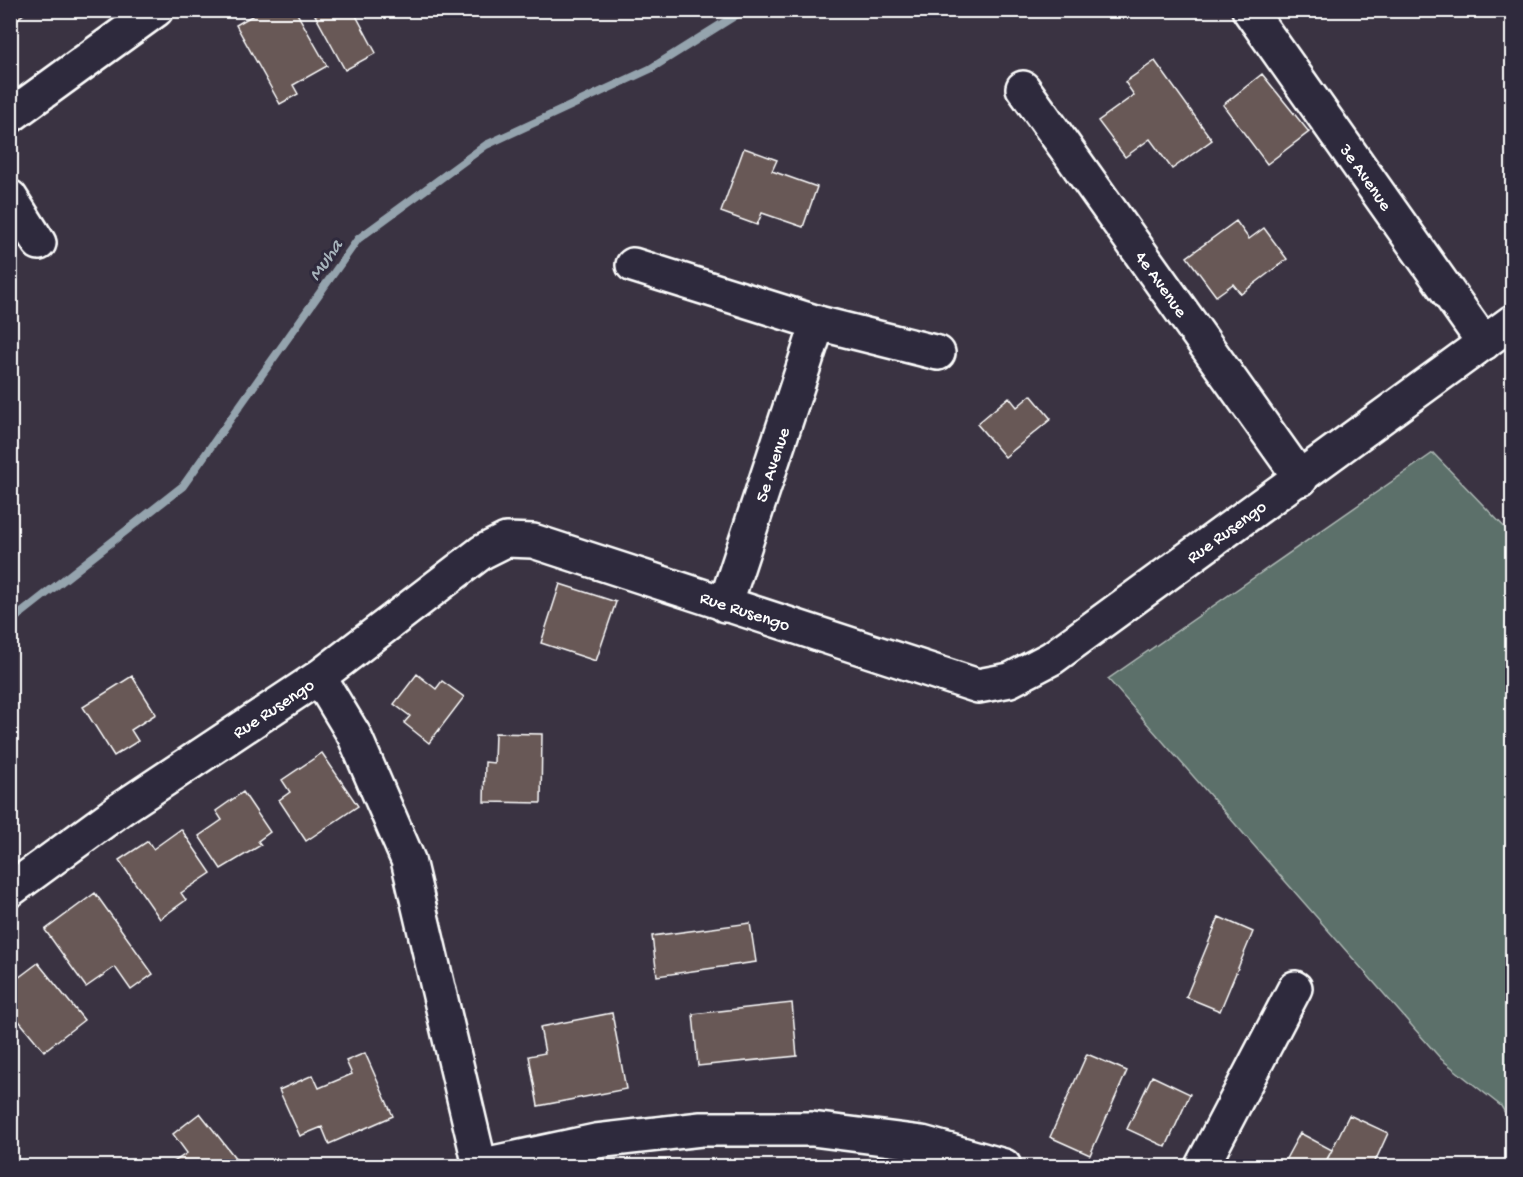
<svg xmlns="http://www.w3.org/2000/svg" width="1523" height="1177" font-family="'Gochi Hand',sans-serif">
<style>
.green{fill:#5b706a;stroke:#adb8b4;stroke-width:1.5}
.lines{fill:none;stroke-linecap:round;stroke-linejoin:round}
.stream{stroke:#95a4ae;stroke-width:8}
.building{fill:#685856;stroke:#fff;stroke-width:1.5}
.minor-casing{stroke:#fff;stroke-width:38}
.minor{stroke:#2f2a3d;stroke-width:33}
.labels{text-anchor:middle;stroke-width:6;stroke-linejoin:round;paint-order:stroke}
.street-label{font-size:18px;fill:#fff;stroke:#2f2a3d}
.water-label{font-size:20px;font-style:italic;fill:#a7b4bc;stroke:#2f2a3d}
</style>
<rect width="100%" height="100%" fill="#3a3342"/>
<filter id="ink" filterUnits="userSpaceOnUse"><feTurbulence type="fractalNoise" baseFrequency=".0167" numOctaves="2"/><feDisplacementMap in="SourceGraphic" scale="12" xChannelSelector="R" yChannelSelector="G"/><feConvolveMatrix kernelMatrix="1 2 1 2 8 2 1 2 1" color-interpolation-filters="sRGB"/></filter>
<g filter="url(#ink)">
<path class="green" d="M1433,453L1512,535V1124L1501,1106L1441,1059L1108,679Z"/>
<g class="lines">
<path class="stream" d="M10,622L183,486L358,239L486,145L650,69L744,10"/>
</g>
<path class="building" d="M10,10H25L26,12L10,25Z
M262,10H295L327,66L293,85L298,94L280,104L236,25Z
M324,10H353L376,53L345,70L315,15Z
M1155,61L1212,140L1172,169L1150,139L1125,157L1098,121L1134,95L1125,82Z
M1262,74L1309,132L1267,164L1223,105Z
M744,148L777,160L772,171L817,187L803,227L762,213L757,225L721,212Z
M1236,221L1249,239L1264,228L1287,259L1241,294L1233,284L1216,296L1187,257Z
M1031,395L1051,419L1005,457L977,424L1009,397L1017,407Z
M560,584L616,602L596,661L541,643Z
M417,674L436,689L442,681L464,697L429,743L404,723L410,716L394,704Z
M132,676L156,714L131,730L138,741L114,756L83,707Z
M495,733L542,734L541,803L484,802L485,762L494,763Z
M322,753L358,806L306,841L279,800L290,792L282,780Z
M243,792L270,832L258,841L261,845L221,869L199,836L222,820L216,811Z
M181,829L211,873L181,893L186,900L160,919L119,860L148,841L153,849Z
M95,893L153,974L131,990L115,967L86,987L45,930Z
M1219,917L1253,932L1220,1011L1186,997Z
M750,923L756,962L657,976L652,936Z
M38,963L84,1020L44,1051L10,1010V984Z
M792,1003L797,1056L698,1066L693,1014Z
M612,1013L626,1089L538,1106L529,1056L545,1053L540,1027Z
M365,1053L393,1116L329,1144L322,1127L300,1136L279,1090L313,1075L319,1088L352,1074L346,1061Z
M1087,1054L1127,1071L1090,1155L1050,1137Z
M1152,1076L1190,1094L1166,1147L1127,1129Z
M200,1113L240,1164L238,1166H168L187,1153L173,1134Z
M1349,1115L1388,1133L1373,1166H1324Z
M1300,1133L1332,1150L1323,1166H1282Z"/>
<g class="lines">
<defs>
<g id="minor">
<path id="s1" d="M1249,10L1484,343"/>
<path id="s2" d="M1023,88L1301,479"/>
<path d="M10,116L156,10"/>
<path d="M10,197L39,243"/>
<path d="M633,265L818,323L938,353"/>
<path id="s3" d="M725,605L818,323"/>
<path d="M319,677L354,735L408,860L480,1166"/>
<path id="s4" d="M10,890L122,808L319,677L482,552L506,540L533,541L978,686L1010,680L1052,658L1512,322"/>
<path d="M479,1166L596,1141L701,1129H812L922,1143L1004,1166"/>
<path d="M1202,1166L1295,988"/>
</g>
</defs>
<use href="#minor" class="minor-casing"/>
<use href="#minor" class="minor"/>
</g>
</g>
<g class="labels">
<g class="street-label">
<text dy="6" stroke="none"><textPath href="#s1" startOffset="204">3e Avenue</textPath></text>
<text dy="6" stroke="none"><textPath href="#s2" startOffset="240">4e Avenue</textPath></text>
<text dy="6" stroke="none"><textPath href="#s3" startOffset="148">5e Avenue</textPath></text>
<text dy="6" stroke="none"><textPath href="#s4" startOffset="1398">Rue Rusengo</textPath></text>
<text dy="6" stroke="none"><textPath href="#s4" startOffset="858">Rue Rusengo</textPath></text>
<text dy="6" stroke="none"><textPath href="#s4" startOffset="320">Rue Rusengo</textPath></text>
</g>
<g class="water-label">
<text transform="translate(324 259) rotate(-55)" y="7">Muha</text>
</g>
</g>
<rect width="1523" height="1177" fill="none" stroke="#2f2a3d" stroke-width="36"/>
<rect x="18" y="18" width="1487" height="1141" fill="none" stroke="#fff" stroke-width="2" filter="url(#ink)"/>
</svg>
